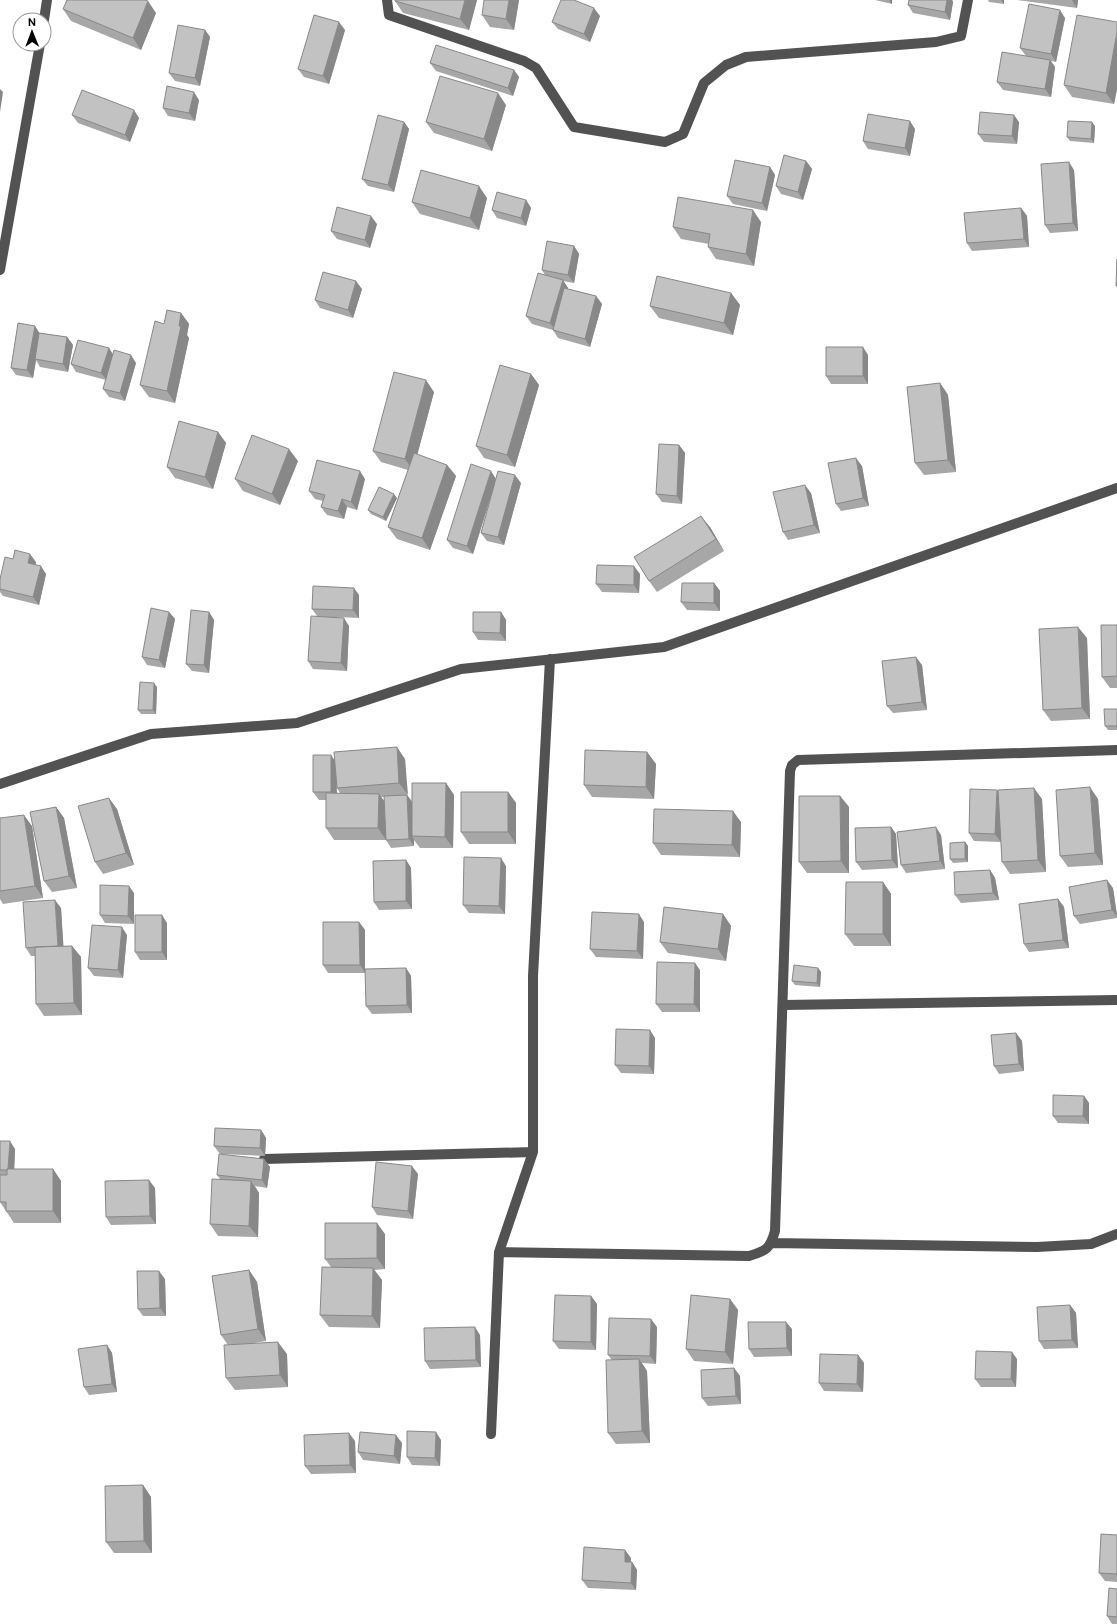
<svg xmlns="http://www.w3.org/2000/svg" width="1117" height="1624" font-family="'DM Sans',sans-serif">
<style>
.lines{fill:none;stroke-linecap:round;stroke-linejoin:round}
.minor{stroke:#525252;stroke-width:10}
.wall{fill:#a7a7a7;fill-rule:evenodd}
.shaded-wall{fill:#888}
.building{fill:#c2c2c2;stroke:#888}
</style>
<rect width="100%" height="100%" fill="#fff"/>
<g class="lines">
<path class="minor" d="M387,0L389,15L524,61L536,68L574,127L665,142L683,134L704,83L726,65L746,57L936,42L961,36L968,0
M44,20L47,0
M0,270L40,44
M0,784L151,734L297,723L461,669L664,647L1117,488
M783,1005L1117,1000
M264,1159L533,1152
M772,1243L1037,1247L1091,1244L1117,1234
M499,1252L749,1256C766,1251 770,1249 775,1231L790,771L792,765L798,760L1117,750
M491,1434L499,1252L533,1152V976L550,659"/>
</g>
<path class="wall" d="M395,0H477L469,30L403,13L395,1Z
M519,0L514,30L490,27L482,15Z
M875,0H892V4Z
M909,0H952L953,2L950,20L913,13L908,5Z
M988,0H1004V4L989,2Z
M1017,0H1078L1077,8Z
M63,9L156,13L141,50L71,21Z
M600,16L590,42L558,29L552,22Z
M1065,18L1056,62L1051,61L1055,67L1051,97L1003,90L997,82L1026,56L1020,48Z
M1117,22V89L1114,104L1072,97L1064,85Z
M205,30L210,37L200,86L175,81L169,73Z
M345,30L329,84L304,77L298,69Z
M430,63L514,70L519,77L513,96L436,71Z
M199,100L195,121L168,116L163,108Z
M506,105L492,151L434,133L426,122Z
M72,115L139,118L130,142L78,123Z
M404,122L409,129L394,192L368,186L362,179Z
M1019,122L1017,144L984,142L978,134Z
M1095,126L1094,143L1070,141L1067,137Z
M915,129L910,156L868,149L863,141Z
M806,161L812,169L803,200L781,194L776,186Z
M770,167L775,175L767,211L733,204L727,196Z
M1074,170L1078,231L1050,233L1045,225Z
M487,198L479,230L420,214L412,202Z
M526,200L531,208L526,226L497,218L492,210Z
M1021,208L1027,216L1029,247L972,251L967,243Z
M761,222L754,266L716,259L708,247L709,244L681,239L673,227Z
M377,224L370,248L337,239L331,231Z
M574,246L579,254L574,283L563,281L568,288V289L596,296L602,304L590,347L558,338L553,330L532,324L526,316L545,275L542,270Z
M362,289L353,318L320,308L315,300Z
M731,293L740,305L733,335L659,318L650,306Z
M181,313L189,324L187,335L189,338L175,403L149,397L140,385L164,324Z
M35,326L39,333L67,337L73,345L68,372L40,367L36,360L33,378L16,375L11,368Z
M109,348L113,355L136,363L125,401L109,397L103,389L106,380L76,372L71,364Z
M868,355V384H831L826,376Z
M531,374L539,385L515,467L484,458L476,446Z
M940,383L948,395L956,472L924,475L915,463Z
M434,392L417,455L447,465L456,476L430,550L397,539L388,527L408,470L381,462L373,451Z
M218,432L226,443L213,489L175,478L167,467Z
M679,445L685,453L682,504L662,502L656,494Z
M298,461L280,505L243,491L235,479Z
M862,466L869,506L841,511L836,504Z
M496,478L521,483L504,545L487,541L481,533L495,484L473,554L453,548L447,540Z
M365,479L357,510L347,507L344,519L327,515L321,507L323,501L315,499L309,491Z
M811,493L820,533L788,540L783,532Z
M397,498L386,521L371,514L368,510Z
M710,527L724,551L657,592L649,581Z
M13,559L36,562L35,564L46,574L39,605L3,596L0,592V579Z
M640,574L639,593L602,592L596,584Z
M714,583L720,591V611L687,610L681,602Z
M359,595V618L336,617L349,626L347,671L313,669L308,661L317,616L312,609Z
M169,612L175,619L165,668L147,665L142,657Z
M209,612L214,620L209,673L192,671L186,664Z
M501,612L506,620V641L478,640L473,632Z
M1117,625V688H1110L1102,677Z
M1087,638L1090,719L1051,721L1043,710Z
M922,665L927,710L893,713L887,706Z
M157,687L156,714H141L138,710Z
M1117,709V730H1108L1105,726Z
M647,752L656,764L654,799L592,797L584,785Z
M331,755L335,761L405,759L407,795L412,802L446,783L454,795L453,848H420L414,840V846L391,848L386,840H334L326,828V800H319L313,792ZM336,784L337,788L340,793H337ZM381,797H384V801Z
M997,790L998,792L1042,799L1046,872L1010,874L1002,862L1001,842L974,841L969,833Z
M508,792L516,803V844H469L461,832Z
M840,796L849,807V873H807L799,862Z
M1098,799L1103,865L1068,867L1060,856Z
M56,807L64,818L77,888L52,892L44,881Z
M117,809L134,865L103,874L95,862Z
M0,818L32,826L43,898L3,904L0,899Z
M741,822L740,857L661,855L653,843Z
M891,827L896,834L898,868L862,870L856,862Z
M941,835L945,869L906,873L901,865Z
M965,842L968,846V862L953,863L950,859Z
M406,860L411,868L412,909L379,910L374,902Z
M506,866L505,914L469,913L463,905Z
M990,870L995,878L999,900L961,903L955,895Z
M883,882L891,894V946H854L845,934Z
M1113,888L1117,914V918L1080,924L1074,916Z
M134,893V924L105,923L100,915Z
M1058,899L1064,907L1069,948L1029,952L1024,944Z
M61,908L63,946H72L81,957L82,1015L44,1016L36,1004L35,956H31L26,948Z
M723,914L731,926L726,961L668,953L660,942Z
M359,922L365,930V973H328L323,965Z
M644,922L643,959L596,957L590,949Z
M167,923V960H140L135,952Z
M127,935L123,978L94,976L88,968Z
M406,968L411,976L412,1013L372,1014L366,1006Z
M818,968L821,972L820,987L795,985L792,981Z
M700,970V1012H662L656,1004Z
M1016,1033L1022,1041L1024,1071L999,1074L994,1066Z
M655,1038L654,1074L621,1073L615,1065Z
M1084,1096L1089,1103V1124L1058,1123L1053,1116Z
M261,1130L266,1138L265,1156L220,1154L214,1146Z
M0,1141L15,1149L14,1169H53L61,1181V1223H14L0,1202Z
M264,1159L270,1167L267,1188L255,1186L259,1193L258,1237L218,1236L210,1224L220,1179L217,1175Z
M418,1174L413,1219L377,1215L372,1207Z
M155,1188L156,1224L111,1225L106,1217Z
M385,1234V1269L374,1270L382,1280L380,1328L329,1327L320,1315L331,1267L325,1259Z
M249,1270L257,1282L266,1341L248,1344L287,1354L288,1387L235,1390L226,1378L228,1345L221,1335Z
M165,1279L166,1316H143L138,1309Z
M591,1296L597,1304L596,1350L559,1349L553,1341Z
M730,1299L738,1310L733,1364L694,1361L686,1349Z
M1070,1305L1076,1313L1078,1348L1044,1349L1039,1341Z
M657,1327L656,1364L642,1363L647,1371L650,1443L616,1444L608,1433L612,1360L608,1355Z
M792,1329V1356L754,1357L749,1349Z
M480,1335L481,1367L430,1369L425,1361Z
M107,1345L112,1353L117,1392L89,1395L84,1387Z
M858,1355L864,1363L863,1392L824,1391L819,1383Z
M1017,1359L1016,1387H981L975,1379Z
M734,1368L740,1376L741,1404L708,1406L702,1398Z
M441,1440L440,1466L412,1465L407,1457Z
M355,1441L356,1473L311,1474L305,1466Z
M402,1443L400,1464L363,1460L358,1452Z
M143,1485L151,1497L152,1553H114L106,1542Z
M1117,1535V1582L1105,1581L1099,1573Z
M631,1558V1562H632L637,1570L636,1590L588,1588L582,1580Z
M1117,1589V1624H1112L1107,1616Z"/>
<path class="shaded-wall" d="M465,0H477L469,30L460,19Z
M509,0H519L514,30L506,19Z
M889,0H892V4Z
M947,0H952L953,2L950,20L945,12Z
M1001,0H1004V4Z
M1072,0H1078L1077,8Z
M148,1L156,13L141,50L133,38Z
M594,8L600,16L590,42L584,34Z
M1060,10L1065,18L1056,62L1051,54Z
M339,22L345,30L329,84L323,76Z
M205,30L210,37L200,86L195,78Z
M1117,32V89L1114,104L1106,93Z
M1050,60L1055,67L1051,97L1045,89Z
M514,70L519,77L513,96L508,88Z
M0,89L3,92L0,112Z
M194,92L199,100L195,121L189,113Z
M498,93L506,105L492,151L484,139Z
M134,110L139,118L130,142L125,135Z
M1014,115L1019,122L1017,144L1012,136Z
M910,121L915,129L910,156L905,148Z
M404,122L409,129L394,192L388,185Z
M1092,122L1095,126L1094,143L1091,139Z
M806,161L812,169L803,200L798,192Z
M1069,162L1074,170L1078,231L1073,223Z
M770,167L775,175L767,211L762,203Z
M479,186L487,198L479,230L470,218Z
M526,200L531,208L526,226L521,218Z
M1021,208L1027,216L1029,247L1024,239Z
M753,210L761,222L754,266L746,254Z
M371,216L377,224L370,248L365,240Z
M574,246L579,254L574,283L568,275Z
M563,280L568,288L556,331L550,323Z
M356,281L362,289L353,318L348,310Z
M731,293L740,305L733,335L724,323Z
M596,296L602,304L590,347L585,339Z
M181,313L189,324L187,335L189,338L175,403L167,391Z
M35,326L40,334L35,359L36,360L33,378L27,370Z
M67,337L73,345L68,372L63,364Z
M863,347L868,355V384L863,376Z
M109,348L114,356L107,380L101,373Z
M131,355L136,363L125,401L120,393Z
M531,374L539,385L515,467L507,455Z
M426,380L434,392L413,471L405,459Z
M940,383L948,395L956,472L948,460Z
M218,432L226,443L213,489L205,477Z
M679,445L685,453L682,504L677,496Z
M289,449L298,461L280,505L272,494Z
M856,458L862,466L869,506L863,498Z
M447,465L456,476L430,550L422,538Z
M360,471L365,479L357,510L351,502Z
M491,471L496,479L473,554L467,546Z
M515,475L521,483L504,545L498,537Z
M805,485L811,493L820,533L814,525Z
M394,494L397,498L386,521L383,517Z
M342,499L347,507L344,519L338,511Z
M701,516L710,527L724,551L716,539Z
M30,554L36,562L34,571L28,563Z
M41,566L46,574L39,605L33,597Z
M634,566L640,574L639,593L634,585Z
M714,583L720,591V611L714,603Z
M354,588L359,595V618L353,610Z
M169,612L175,619L165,668L159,660Z
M209,612L214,620L209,673L204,665Z
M501,612L506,620V641L500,633Z
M344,618L349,626L347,671L341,663Z
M1078,627L1087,638L1090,719L1082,708Z
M916,657L922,665L927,710L922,702Z
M154,683L157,687L156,714L153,710Z
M397,747L405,759L408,795L399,783Z
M647,752L656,764L654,799L646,787Z
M331,755L336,763L337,800L331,792Z
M446,783L454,795L453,848L445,837Z
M1090,787L1098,799L1103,865L1095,853Z
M1034,788L1042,799L1046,872L1038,860Z
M997,790L1002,797L1001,842L995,834Z
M508,792L516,803V844L508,832Z
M379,794L387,805L386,840L378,828Z
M407,795L413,803L412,836L414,840V846L409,839Z
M840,796L849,807V873L841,861Z
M109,798L117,809L134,865L126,853Z
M56,807L64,818L77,888L69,876Z
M733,811L741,822L740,857L732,845Z
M24,815L32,826L43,898L35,886Z
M891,827L896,834L898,868L892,860Z
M936,827L941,835L945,869L940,861Z
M965,842L968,846V862L965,859Z
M501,858L506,866L505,914L499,906Z
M406,860L411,868L412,909L406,901Z
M990,870L995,878L999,900L993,893Z
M1107,880L1113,888L1117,917L1112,910Z
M883,882L891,894V946L883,934Z
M129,886L134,893V924L128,916Z
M1058,899L1064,907L1069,948L1063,940Z
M55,900L61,908L64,954L58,946Z
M639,914L644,922L643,959L637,951Z
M723,914L731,926L726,961L718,949Z
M162,915L167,923V960L162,952Z
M359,922L365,930V973L360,965Z
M122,927L127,935L123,978L118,970Z
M72,946L81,957L82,1015L74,1003Z
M695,963L700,970V1012L694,1004Z
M406,968L411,976L412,1013L407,1005Z
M818,968L821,972L820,987L817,983Z
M650,1030L655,1038L654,1074L649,1066Z
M1016,1033L1022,1041L1024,1071L1019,1064Z
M1084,1096L1089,1103V1124L1083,1116Z
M261,1130L266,1138L265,1156L260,1148Z
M10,1141L15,1149L14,1178L8,1170Z
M264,1159L270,1167L267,1188L262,1180Z
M412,1166L418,1174L413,1219L408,1211Z
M53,1169L61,1181V1223L53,1211Z
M149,1180L155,1188L156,1224L150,1216Z
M251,1181L259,1193L258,1237L249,1226Z
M377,1223L385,1234V1269L377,1258Z
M373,1268L382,1280L380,1328L372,1316Z
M249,1270L257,1282L266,1341L258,1329Z
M159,1271L165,1279L166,1316L160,1308Z
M591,1296L597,1304L596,1350L591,1342Z
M730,1299L738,1310L733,1364L725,1352Z
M1070,1305L1076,1313L1078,1348L1072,1340Z
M651,1319L657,1327L656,1364L650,1356Z
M786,1322L792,1329V1356L787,1348Z
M475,1327L480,1335L481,1367L476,1360Z
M278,1342L287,1354L288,1387L280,1375Z
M107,1345L112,1353L117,1392L112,1384Z
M1012,1352L1017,1359L1016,1387L1011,1379Z
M858,1355L864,1363L863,1392L857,1384Z
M639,1359L647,1371L650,1443L642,1431Z
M734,1368L740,1376L741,1404L736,1396Z
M436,1432L441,1440L440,1466L435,1458Z
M349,1433L355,1441L356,1473L350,1465Z
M396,1435L402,1443L400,1464L394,1456Z
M143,1485L151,1497L152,1553L144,1541Z
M625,1550L631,1558L630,1569L625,1562Z
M632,1562L637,1570L636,1590L631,1583Z"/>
<path class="building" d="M67,0H145L148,1L133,38L63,9Z
M395,0H465L460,19L395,1Z
M484,0H509L506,19L482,15Z
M561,0H574L594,8L584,34L552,22Z
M909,0H947L945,12L908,5Z
M1029,4L1060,10L1051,54L1020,48Z
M314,15L339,22L323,76L298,69Z
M1077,15L1117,22V32L1106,93L1064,85Z
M178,25L205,30L195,78L169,73Z
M436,45L514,70L508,88L430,63Z
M1002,52L1050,60L1045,89L997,82Z
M440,76L498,93L484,139L426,122Z
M167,86L194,92L189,113L163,108Z
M82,90L134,110L125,135L72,115Z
M980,112L1014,115L1012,136L978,134Z
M868,114L910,121L905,148L863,141Z
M378,115L404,122L388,185L362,179Z
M1068,121L1092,122L1091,139L1067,137Z
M784,155L806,161L798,192L776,186Z
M735,160L770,167L762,203L727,196Z
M1069,162L1073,223L1045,225L1041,164Z
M421,170L479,186L470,218L412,202Z
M497,192L526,200L521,218L492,210Z
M678,197L753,210L746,254L708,247L710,234L673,227Z
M337,207L371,216L365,240L331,231Z
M1021,208L1024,239L967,243L964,213Z
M547,241L574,246L568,275L542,270Z
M1117,259V286H1116Z
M323,272L356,281L348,310L315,300Z
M538,273L563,280L550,323L526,316Z
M657,276L731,293L724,323L650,306Z
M564,288L596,296L585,339L553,330Z
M167,310L181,313L179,326H181L167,391L140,385L155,321L164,324Z
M18,323L35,326L27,370L11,368Z
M39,333L67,337L63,364L35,359Z
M78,340L109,348L101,373L71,364Z
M826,347H863V376H826Z
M114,350L131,355L120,393L103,389Z
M500,365L531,374L507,455L476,446Z
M394,372L426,380L405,459L373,451Z
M940,383L948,460L915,463L907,387Z
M179,421L218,432L205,477L167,467Z
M252,435L289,449L272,494L235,479Z
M659,444L679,445L677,496L656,494Z
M414,453L447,465L422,538L388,527Z
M856,458L863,498L836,504L828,463Z
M317,460L360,471L351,502L342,499L338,511L321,507L325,495L309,491Z
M471,464L491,471L467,546L447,540Z
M498,471L515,475L498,537L481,533Z
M805,485L814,525L783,532L773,492Z
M379,487L394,494L383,517L368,510Z
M701,516L716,539L649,581L634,557Z
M15,550L30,554L28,563L41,566L33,597L0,589V579L5,557L13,559Z
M597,565L634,566V585L596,584Z
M682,583H714V603L681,602Z
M313,586L354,588L353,610L312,609Z
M151,608L169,612L159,660L142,657Z
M191,610L209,612L204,665L186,664Z
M473,612H501L500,633L473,632Z
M311,616L344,618L341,663L308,661Z
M1101,625H1117V676L1102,677Z
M1078,627L1082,708L1043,710L1039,629Z
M916,657L922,702L887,706L882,661Z
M140,682L154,683L153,710H138Z
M1104,709H1117V726H1105Z
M397,747L399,783L337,788L334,752Z
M585,750L647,752L646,787L584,785Z
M313,755H331V792H313Z
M412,783H446L445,837L412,836Z
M1090,787L1095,853L1060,856L1056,790Z
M1034,788L1038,860L1002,862L998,790Z
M970,789L997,790L995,834L969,833Z
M461,792H508V832H461Z
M326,793L379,794L378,828H326Z
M407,795L409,839L386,840L384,796Z
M799,796H840L841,861L799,862Z
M109,798L126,853L95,862L78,806Z
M56,807L69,876L44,881L30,812Z
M654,809L733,811L732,845L653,843Z
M24,815L35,886L0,891V818Z
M891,827L892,860L856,862L855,828Z
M936,827L940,861L901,865L897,832Z
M965,842V859H950V843Z
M464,857L501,858L499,906L463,905Z
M406,860V901L374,902L373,861Z
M990,870L993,893L955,895L954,872Z
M1107,880L1112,910L1074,916L1069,887Z
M846,882H883V934H845Z
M100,885L129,886L128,916L100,915Z
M1058,899L1063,940L1024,944L1019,904Z
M55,900L58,946L35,947L26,948L23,902Z
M664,907L723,914L718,949L660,942Z
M592,912L639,914L637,951L590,949Z
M135,915H162V952H135Z
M323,922H359L360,965H323Z
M92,925L122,927L118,970L88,968Z
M72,946L74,1003L36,1004L35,947Z
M657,962L695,963L694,1004H656Z
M794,965L818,968L817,983L792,981Z
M406,968L407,1005L366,1006L365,969Z
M616,1029L650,1030L649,1066L615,1065Z
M1016,1033L1019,1064L994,1066L991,1035Z
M1053,1095L1084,1096L1083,1116H1053Z
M215,1128L261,1130L260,1148L214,1146Z
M0,1141H10L8,1169H7V1170H0Z
M219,1154L264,1159L262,1180L217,1175Z
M376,1162L412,1166L408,1211L372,1207Z
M7,1169H53V1211H6V1202H0V1175H7Z
M212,1179L251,1181L249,1226L210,1224Z
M149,1180L150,1216L106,1217L105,1181Z
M325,1223H377V1258L325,1259Z
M322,1267L373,1268L372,1316L320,1315Z
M249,1270L258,1329L221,1335L212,1276Z
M137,1271H159L160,1308L138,1309Z
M555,1295L591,1296V1342L553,1341Z
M691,1295L730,1299L725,1352L686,1349Z
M1070,1305L1072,1340L1039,1341L1037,1307Z
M609,1318L651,1319L650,1356L608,1355Z
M748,1322H786L787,1348L749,1349Z
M475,1327L476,1360L425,1361L424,1328Z
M278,1342L280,1375L226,1378L224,1345Z
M107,1345L112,1384L84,1387L78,1349Z
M976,1351L1012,1352L1011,1379H975Z
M820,1354L858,1355L857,1384L819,1383Z
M639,1359L642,1431L608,1433L606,1360Z
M734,1368L736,1396L702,1398L701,1370Z
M407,1431L436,1432L435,1458L407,1457Z
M360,1432L396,1435L394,1456L358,1452Z
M349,1433L350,1465L305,1466L304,1435Z
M143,1485L144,1541L106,1542L105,1486Z
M1101,1534L1117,1535V1574L1099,1573Z
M584,1547L625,1550V1562H632L631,1583L582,1580Z
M1109,1588L1117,1589V1617L1107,1616Z"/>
<g transform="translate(32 32) rotate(359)"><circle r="19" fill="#ffffff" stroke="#999999"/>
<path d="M0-3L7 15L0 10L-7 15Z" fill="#000000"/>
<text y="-6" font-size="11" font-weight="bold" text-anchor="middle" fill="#000000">N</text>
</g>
</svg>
